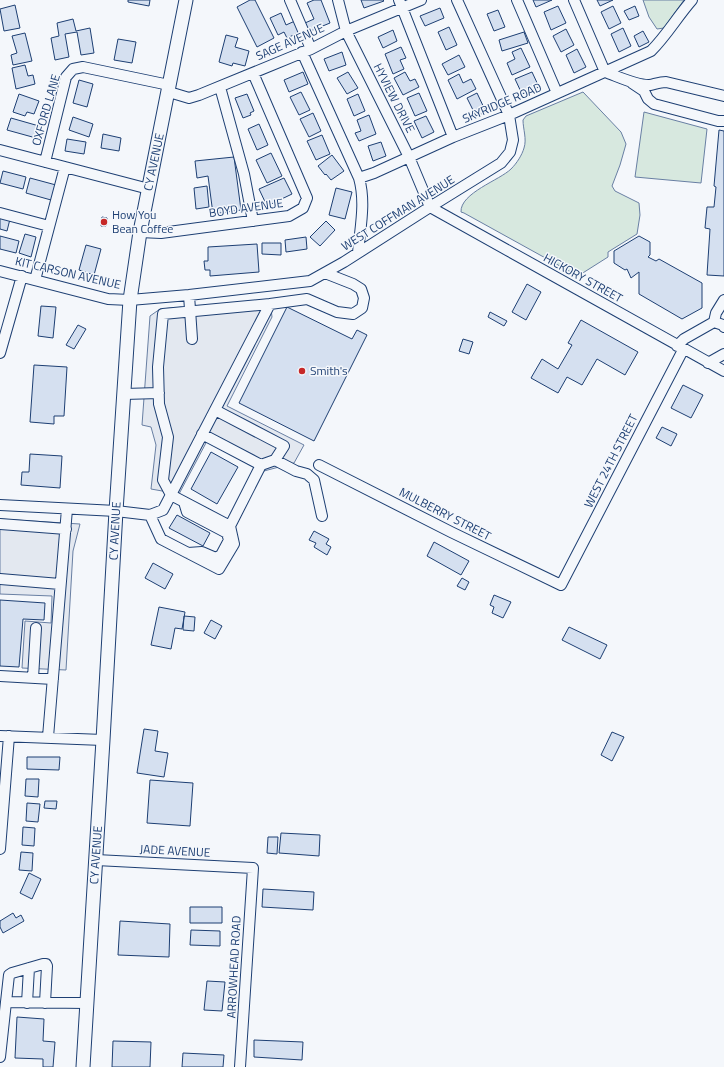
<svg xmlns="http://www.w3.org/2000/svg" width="724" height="1067" font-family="'Titillium Web',sans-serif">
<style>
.green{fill:#d7e8df;stroke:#687fa3}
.parking{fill:#e3e8f0;stroke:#687fa3}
.building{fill:#d5e0f0;stroke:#1d3f73}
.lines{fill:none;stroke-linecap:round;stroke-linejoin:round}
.minor-casing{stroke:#1d3f73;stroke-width:12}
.major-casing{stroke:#1d3f73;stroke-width:15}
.minor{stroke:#f4f7fb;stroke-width:10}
.major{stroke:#f4f7fb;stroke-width:13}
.poi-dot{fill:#c62828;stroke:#f4f7fb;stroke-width:1.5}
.labels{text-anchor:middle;stroke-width:3;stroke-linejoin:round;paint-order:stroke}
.street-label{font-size:12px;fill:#1d3f73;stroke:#f4f7fb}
.poi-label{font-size:12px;fill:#1d3f73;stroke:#f4f7fb;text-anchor:start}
</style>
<rect width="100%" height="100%" fill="#f4f7fb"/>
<path class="green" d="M643,0H684L664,28L657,29L649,17Z
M583,92L621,132L626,144L620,165L612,186L615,191L639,203L640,215L637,234L608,252V257L578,276L464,213L461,212C460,193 500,180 511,169C517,163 522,155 524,148C527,139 523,129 523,120L526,116Z
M644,112L707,129L701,183L635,177Z"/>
<path class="parking" d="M270,300L272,317L227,406L304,445L294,463L264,471L207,441L179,494L151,489L156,445L151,427L142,425L150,316L160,309Z
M0,519L80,524L73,551L66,670L22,668L25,621L51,623L52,596L0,594Z"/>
<path class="building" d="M128,0H150L149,6L128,2Z
M250,0H255L274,38L257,47L237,7Z
M314,0H321L330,23L308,32L305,23L314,19L307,3Z
M361,0H383L384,1L364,8Z
M533,0H552L536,7Z
M597,0H613L600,6Z
M15,5L20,28L4,31L0,9Z
M558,6L566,23L551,30L544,12Z
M613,6L621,23L609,29L601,12Z
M635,6L639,16L629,20L624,11Z
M440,8L444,18L425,26L420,16Z
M498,10L505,27L494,31L487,14Z
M281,13L286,25L295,21L300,32L287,38L284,32L278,35L270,18Z
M73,19L76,31L90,28L94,53L81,55L77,32L65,34L69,57L55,60L51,38L59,36L57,23Z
M449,27L457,45L446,50L438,32Z
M623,28L631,46L619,52L611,34Z
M566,29L574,45L561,52L553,36Z
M393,30L397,41L383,48L378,37Z
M643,31L649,42L639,47L634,36Z
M524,32L528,43L502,51L499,40Z
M25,33L32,61L13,65L11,55L17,53L12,36Z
M226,35L238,38L235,47L249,51L245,66L233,63L232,66L219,62Z
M118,39L136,42L132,63L114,60Z
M401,47L406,58L400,60L404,69L393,74L385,54Z
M521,48L530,67L512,75L507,63L515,59L512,52Z
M577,49L586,67L574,73L566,55Z
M342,52L346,65L329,71L324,59Z
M459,55L465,67L448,75L442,64Z
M25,65L28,76L33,75L35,84L16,89L12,68Z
M303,72L308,84L289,92L284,80Z
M348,72L358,88L347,94L337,78Z
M405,72L410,81L415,79L419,87L403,95L394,78Z
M532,72L539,87L522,94L515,79Z
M459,74L463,83L471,79L476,89L457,99L448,80Z
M79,80L93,84L87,107L73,103Z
M301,92L310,110L299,115L290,97Z
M419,93L427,111L415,116L407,98Z
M477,93L486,112L476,116L467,98Z
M19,94L39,101L34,114L27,112L25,116L13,112Z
M247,94L254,111L250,113L251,115L243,118L235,98Z
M358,94L365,111L354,116L347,99Z
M313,113L321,131L309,137L300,119Z
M369,115L376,134L359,141L355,133L361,131L357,120Z
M426,116L434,132L422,138L414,121Z
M73,117L93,124L89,137L69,130Z
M11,118L39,126L36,138L7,130Z
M259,124L268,145L257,150L248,129Z
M719,130L724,131V276L707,275L710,229L705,228L707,207H714L716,187L714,186Z
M103,134L121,138L119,151L101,148Z
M322,135L330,154L316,160L307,141Z
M67,139L86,142L84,154L65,151Z
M381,142L386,156L373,161L368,146Z
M271,153L282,176L267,183L256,160Z
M332,155L344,171L331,180L326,174L325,175L318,166Z
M234,157L241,210L213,214L208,176L197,178L195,161Z
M3,171L26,177L23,189L0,183Z
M30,178L56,185L51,200L26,193Z
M284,178L292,194L267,206L259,189Z
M207,186L209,207L196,209L194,188Z
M336,188L352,192L345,219L329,215Z
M0,217L10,219L7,231L0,229Z
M102,217L107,218L106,226H101Z
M326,221L335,230L320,246L310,237Z
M25,234L36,237L31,257L19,253Z
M0,236L19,241L16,253L0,249Z
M639,236L650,242V255L648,257L656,261L659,259L702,283V308L682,319L639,294V272L631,278L627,269L625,270L614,263V251Z
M306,237L307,249L286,252L285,240Z
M262,243H281V255L262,254Z
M257,244L259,272L210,276V270H205L204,261H208V247Z
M86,245L101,249L94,275L79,270Z
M527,284L541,292L526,320L512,312Z
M41,306L56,307L53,338L38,336Z
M287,307L352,339L357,330L367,335L314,441L239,403Z
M490,312L507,321L504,326L488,317Z
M581,320L638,352L625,375L597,359L582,385L567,377L558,393L531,378L542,359L558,369L572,345L568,343Z
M78,325L86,329L74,349L66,345Z
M463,339L473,342L469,354L459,351Z
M34,365L67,367L64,416H54V424L30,422Z
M683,385L703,395L691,418L671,408Z
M662,427L677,434L671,446L656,438Z
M211,452L238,467L217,504L191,489Z
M30,454L62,456L60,488L21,485L22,472H29Z
M177,515L210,533L203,546L169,528Z
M314,531L329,539L326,544L331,547L327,555L314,547L316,543L309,540Z
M434,542L469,561L461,575L427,556Z
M153,563L173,574L165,589L145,578Z
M462,578L469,582L465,590L457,586Z
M494,595L511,602L503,618L492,613L494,607L490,605Z
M0,600L45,603L44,620L23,619L19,667L0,666Z
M159,607L185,612L182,629L175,628L171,649L151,645Z
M184,616L195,617L194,631L183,630Z
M211,620L222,626L215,639L204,633Z
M569,627L607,645L600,659L562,640Z
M144,729L158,731L155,751L168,753L164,777L137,773Z
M612,732L624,737L612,761L601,755Z
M27,757H60L59,770L27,769Z
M26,779H39L38,797L25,796Z
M150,780L193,783L190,826L147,823Z
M45,801H57L56,809L44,808Z
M27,803L40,804L38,822L26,821Z
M23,827L35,828L34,846L22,845Z
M281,833L320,835L319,856L279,853Z
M268,837H278L277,854L267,853Z
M21,852L33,853L32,871L19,870Z
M29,873L41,879L32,899L20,893Z
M263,889L314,892L313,910L262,907Z
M190,907H222V923H190Z
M13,913L16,918L21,915L24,921L3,933L0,927V921Z
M120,921L170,924L169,957L118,955Z
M191,930L220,931V946L190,945Z
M207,981L225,982L222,1011L204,1010Z
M17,1017L44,1019L43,1041L55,1042L53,1067H43V1059L15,1058Z
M254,1040L303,1042L302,1060L254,1057Z
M113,1041L151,1042L150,1067H112Z
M183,1053L224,1055L223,1067H182Z"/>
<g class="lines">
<defs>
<path id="minor" d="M290,0L311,49
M338,0L346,31L409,157L430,207L724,371
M399,0L453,137
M517,0L557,93
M574,0L605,72
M302,52L359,178C366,203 360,228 358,253
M605,72C617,76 637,86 650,85C655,84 660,82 666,82L724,96
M632,83L644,91L648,99L654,104L718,121H724
M220,87L244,174L253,221
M169,92L189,98L199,95L311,49L346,31L421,0
M0,150L149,189
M45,162L66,77L73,69L83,67L169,85
M359,178L374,173L453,137L509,115L651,51C667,35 677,17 692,0
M0,213L49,226
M140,232L161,233L289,216L303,208L307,198L253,73
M0,271L108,299L130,300L189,295L310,281L344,262L430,207L501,163L510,152L513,140L509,115L457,0
M35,280L65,167
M189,295L192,339
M714,322L723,325L724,327
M677,346L684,339L714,322L716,313L724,300
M0,353L22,276
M708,363L724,354
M124,394L159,393
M215,410L284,446L275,460L261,465L230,526L171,495L163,480L168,437L159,404L158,367L163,314L270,304
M202,434L261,465
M275,460L296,471L307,474L314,480L322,516
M319,465L451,532L561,585L683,350
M184,502L187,512L227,533L229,540L221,555L216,558L202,552L188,553
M0,505L116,511L150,515L163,510L270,304L307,299L337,312L353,314L362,308L364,298L361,289L353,284L325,273
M150,515L161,539L219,569L234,544L230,526
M0,524L66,529
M0,579L60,584
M0,676L53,679
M33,678L36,628
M0,736L103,740
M48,737L67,509
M0,849L9,736
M96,860L253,868L240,1067
M6,1002L9,975L12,973L43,964H46L47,966L45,1003
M27,1003L29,968
M0,1057L6,1002L86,1003"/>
<path id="major" d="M83,1067L103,740L116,511L130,300L140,232L186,0"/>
</defs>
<use href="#minor" class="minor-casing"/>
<use href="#major" class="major-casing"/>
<use href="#minor" class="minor"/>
<use href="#major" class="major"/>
</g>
<g class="poi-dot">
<circle cx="104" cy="222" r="4"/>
<circle cx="302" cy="371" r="4"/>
</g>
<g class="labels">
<g class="street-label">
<text transform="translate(290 42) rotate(-24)" y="4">SAGE AVENUE</text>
<text transform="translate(394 98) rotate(63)" y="4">HYVIEW DRIVE</text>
<text transform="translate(502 103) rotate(-23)" y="4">SKYRIDGE ROAD</text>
<text transform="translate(46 110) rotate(-74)" y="4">OXFORD LANE</text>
<text transform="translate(154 162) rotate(-78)" y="4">CY AVENUE</text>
<text transform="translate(246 208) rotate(-8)" y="4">BOYD AVENUE</text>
<text transform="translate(398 213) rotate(-32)" y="4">WEST COFFMAN AVENUE</text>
<text transform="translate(68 273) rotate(13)" y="4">KIT CARSON AVENUE</text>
<text transform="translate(583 278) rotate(29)" y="4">HICKORY STREET</text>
<text transform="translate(611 461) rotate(-63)" y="4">WEST 24TH STREET</text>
<text transform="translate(445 514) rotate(27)" y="4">MULBERRY STREET</text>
<text transform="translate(115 531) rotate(-87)" y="4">CY AVENUE</text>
<text transform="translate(175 851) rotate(3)" y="4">JADE AVENUE</text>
<text transform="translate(96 855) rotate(-86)" y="4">CY AVENUE</text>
<text transform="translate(234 967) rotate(-87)" y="4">ARROWHEAD ROAD</text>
</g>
<g class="poi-label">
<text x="112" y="219">How You<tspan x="112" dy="14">Bean Coffee</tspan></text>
<text x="310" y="375">Smith's</text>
</g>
</g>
</svg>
